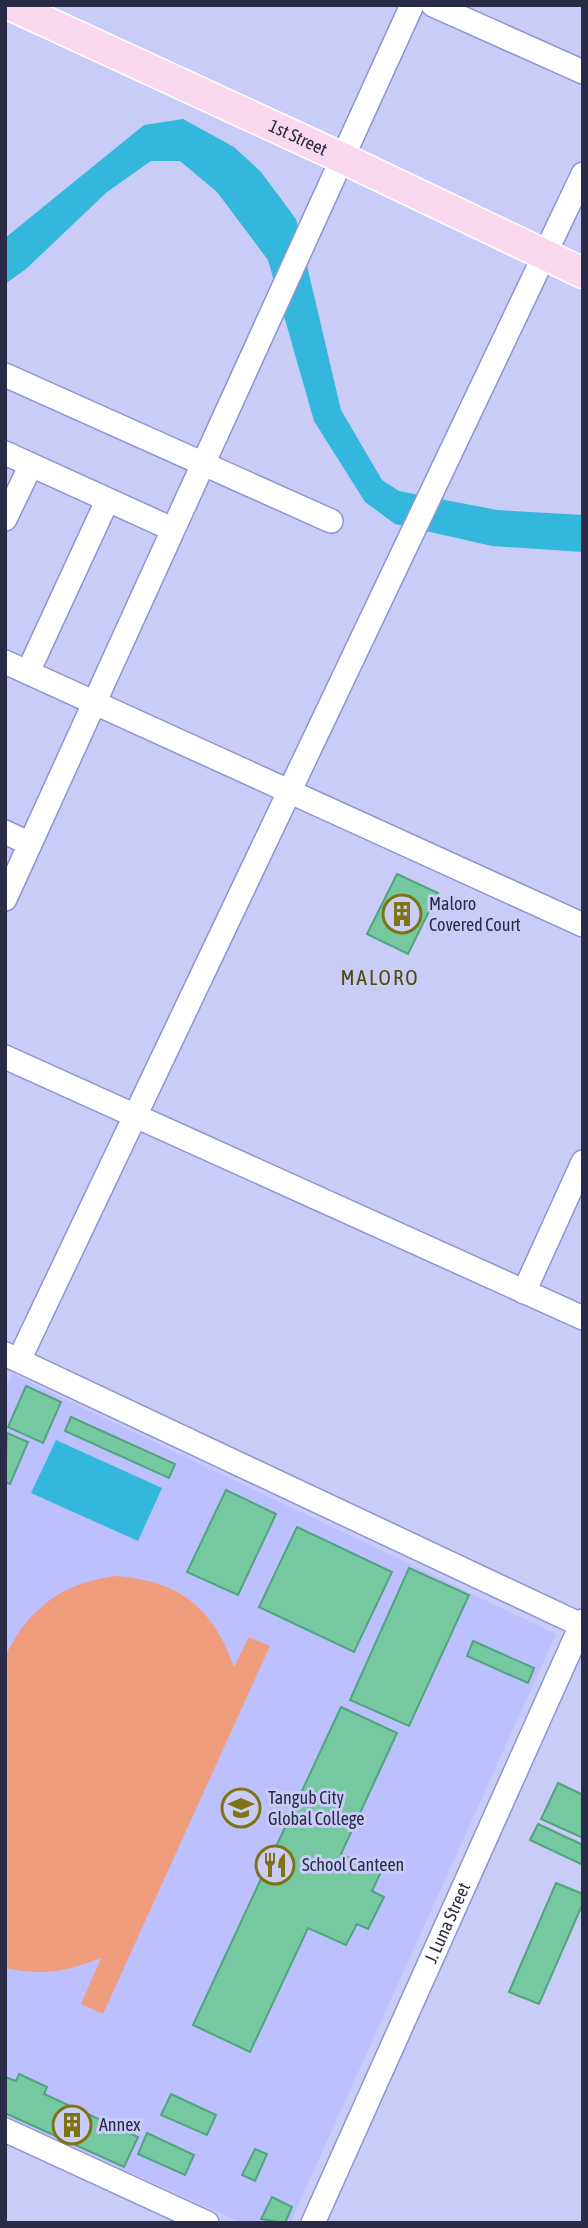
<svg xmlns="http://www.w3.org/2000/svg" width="588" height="2228" font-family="'Asap Condensed',sans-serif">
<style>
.built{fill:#bcc0ff}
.green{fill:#f09d7e}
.water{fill:#34b7dc}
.building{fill:#76c8a0;stroke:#52a47e;stroke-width:2}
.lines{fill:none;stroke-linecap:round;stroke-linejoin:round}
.minor-casing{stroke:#9093d7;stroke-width:26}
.major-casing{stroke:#fff;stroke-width:33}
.minor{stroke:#fff;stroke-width:23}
.major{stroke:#fad9ee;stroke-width:30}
.labels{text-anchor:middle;stroke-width:6;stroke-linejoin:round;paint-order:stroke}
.street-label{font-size:18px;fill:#2a2b47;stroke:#c9ccf7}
.poi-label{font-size:18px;fill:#2a2b47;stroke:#c9ccf7;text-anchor:start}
.quarter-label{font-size:21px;letter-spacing:2px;fill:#514907;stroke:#c9ccf7}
</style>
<rect width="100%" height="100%" fill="#c9ccf7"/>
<path class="built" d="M12,1374L556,1634L290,2223H241L5,2115V1390Z"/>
<path class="green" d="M117,1576C180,1581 213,1608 234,1667L249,1637L270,1646L103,2014L81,2004L101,1958C67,1972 41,1976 5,1968V1657C28,1608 63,1582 117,1576Z"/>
<path class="water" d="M183,119L234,147L261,172L296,219L341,410L382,480L399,491L497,510L583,515V552L492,546L395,524L365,502L314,421L268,260L217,192L180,161H151L107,192L26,269L5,284V238L144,125Z
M56,1440L162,1488L138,1541L31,1493Z"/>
<path class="building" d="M397,874L438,893L408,954L367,934Z
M26,1386L61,1402L43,1443L8,1427Z
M71,1417L175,1464L169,1478L65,1431Z
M7,1433L28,1442L10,1484L5,1482Z
M226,1490L276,1514L238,1595L187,1572Z
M297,1527L392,1572L354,1652L259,1607Z
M409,1568L469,1595L409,1726L350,1700Z
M473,1641L534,1668L528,1683L467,1656Z
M341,1707L397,1733L341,1854L381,1872L372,1891L384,1897L368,1929L357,1924L346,1945L308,1928L250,2052L193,2025Z
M558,1783L583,1795V1838L541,1819Z
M538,1824L583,1845V1865L530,1840Z
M556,1883L583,1894V1903L539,2004L509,1992Z
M19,2074L47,2087L44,2094L138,2137L124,2167L5,2113V2077L16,2081Z
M171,2094L216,2115L207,2135L161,2115Z
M147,2133L194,2155L185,2175L138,2154Z
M255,2149L267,2154L255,2181L242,2175Z
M272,2197L292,2207L285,2223L261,2219Z"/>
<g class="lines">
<defs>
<g id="minor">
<path d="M433,5L583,72"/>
<path d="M5,375L331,521"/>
<path d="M5,453L172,529"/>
<path d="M5,519L31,465"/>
<path d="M5,662L583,925"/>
<path d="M28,672L107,501"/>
<path d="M5,832L30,844"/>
<path d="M5,899L412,5"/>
<path d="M5,1057L583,1318"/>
<path d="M524,1292L583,1162"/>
<path d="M5,1354L581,1625"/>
<path d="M19,1360L583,174"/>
<path d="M5,2130L207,2223"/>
<path id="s1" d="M313,2223L583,1621"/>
</g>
<g id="major">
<path id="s2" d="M10,5L342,158L583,273"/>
</g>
</defs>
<use href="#minor" class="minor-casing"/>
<use href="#major" class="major-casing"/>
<use href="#minor" class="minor"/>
<use href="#major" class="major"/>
</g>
<defs>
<symbol id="building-ring" viewBox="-11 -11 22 22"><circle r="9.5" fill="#c9ccf7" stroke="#7f7314" stroke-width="1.5"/><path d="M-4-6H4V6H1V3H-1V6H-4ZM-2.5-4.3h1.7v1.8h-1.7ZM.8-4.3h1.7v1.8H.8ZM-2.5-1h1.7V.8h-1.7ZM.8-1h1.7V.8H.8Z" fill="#7f7314"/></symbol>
<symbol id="university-ring" viewBox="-11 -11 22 22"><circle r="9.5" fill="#c9ccf7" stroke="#7f7314" stroke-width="1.5"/><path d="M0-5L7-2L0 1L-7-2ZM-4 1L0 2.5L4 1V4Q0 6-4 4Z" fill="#7f7314"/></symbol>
<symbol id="restaurant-ring" viewBox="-11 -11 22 22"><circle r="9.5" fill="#c9ccf7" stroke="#7f7314" stroke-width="1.5"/><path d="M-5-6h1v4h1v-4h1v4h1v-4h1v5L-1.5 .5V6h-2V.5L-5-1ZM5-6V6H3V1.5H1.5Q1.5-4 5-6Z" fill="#7f7314"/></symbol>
</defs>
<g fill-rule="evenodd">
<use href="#building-ring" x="380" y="892" width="44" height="44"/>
<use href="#university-ring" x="219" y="1786" width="44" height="44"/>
<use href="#restaurant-ring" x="253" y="1843" width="44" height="44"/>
<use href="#building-ring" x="50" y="2103" width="44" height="44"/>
</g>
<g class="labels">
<g class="street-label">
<text dy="6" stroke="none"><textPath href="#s2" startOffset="317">1st Street</textPath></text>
<text dy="6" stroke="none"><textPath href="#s1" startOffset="329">J. Luna Street</textPath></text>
</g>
<g class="poi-label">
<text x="429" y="910">Maloro<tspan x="429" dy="21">Covered Court</tspan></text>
<text x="268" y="1804">Tangub City<tspan x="268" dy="21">Global College</tspan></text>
<text x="302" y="1871">School Canteen</text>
<text x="99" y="2131">Annex</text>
</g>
<g class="quarter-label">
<text x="380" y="985">MALORO</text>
</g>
</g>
<rect width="588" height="2228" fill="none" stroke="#2a2b47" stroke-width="14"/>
</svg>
